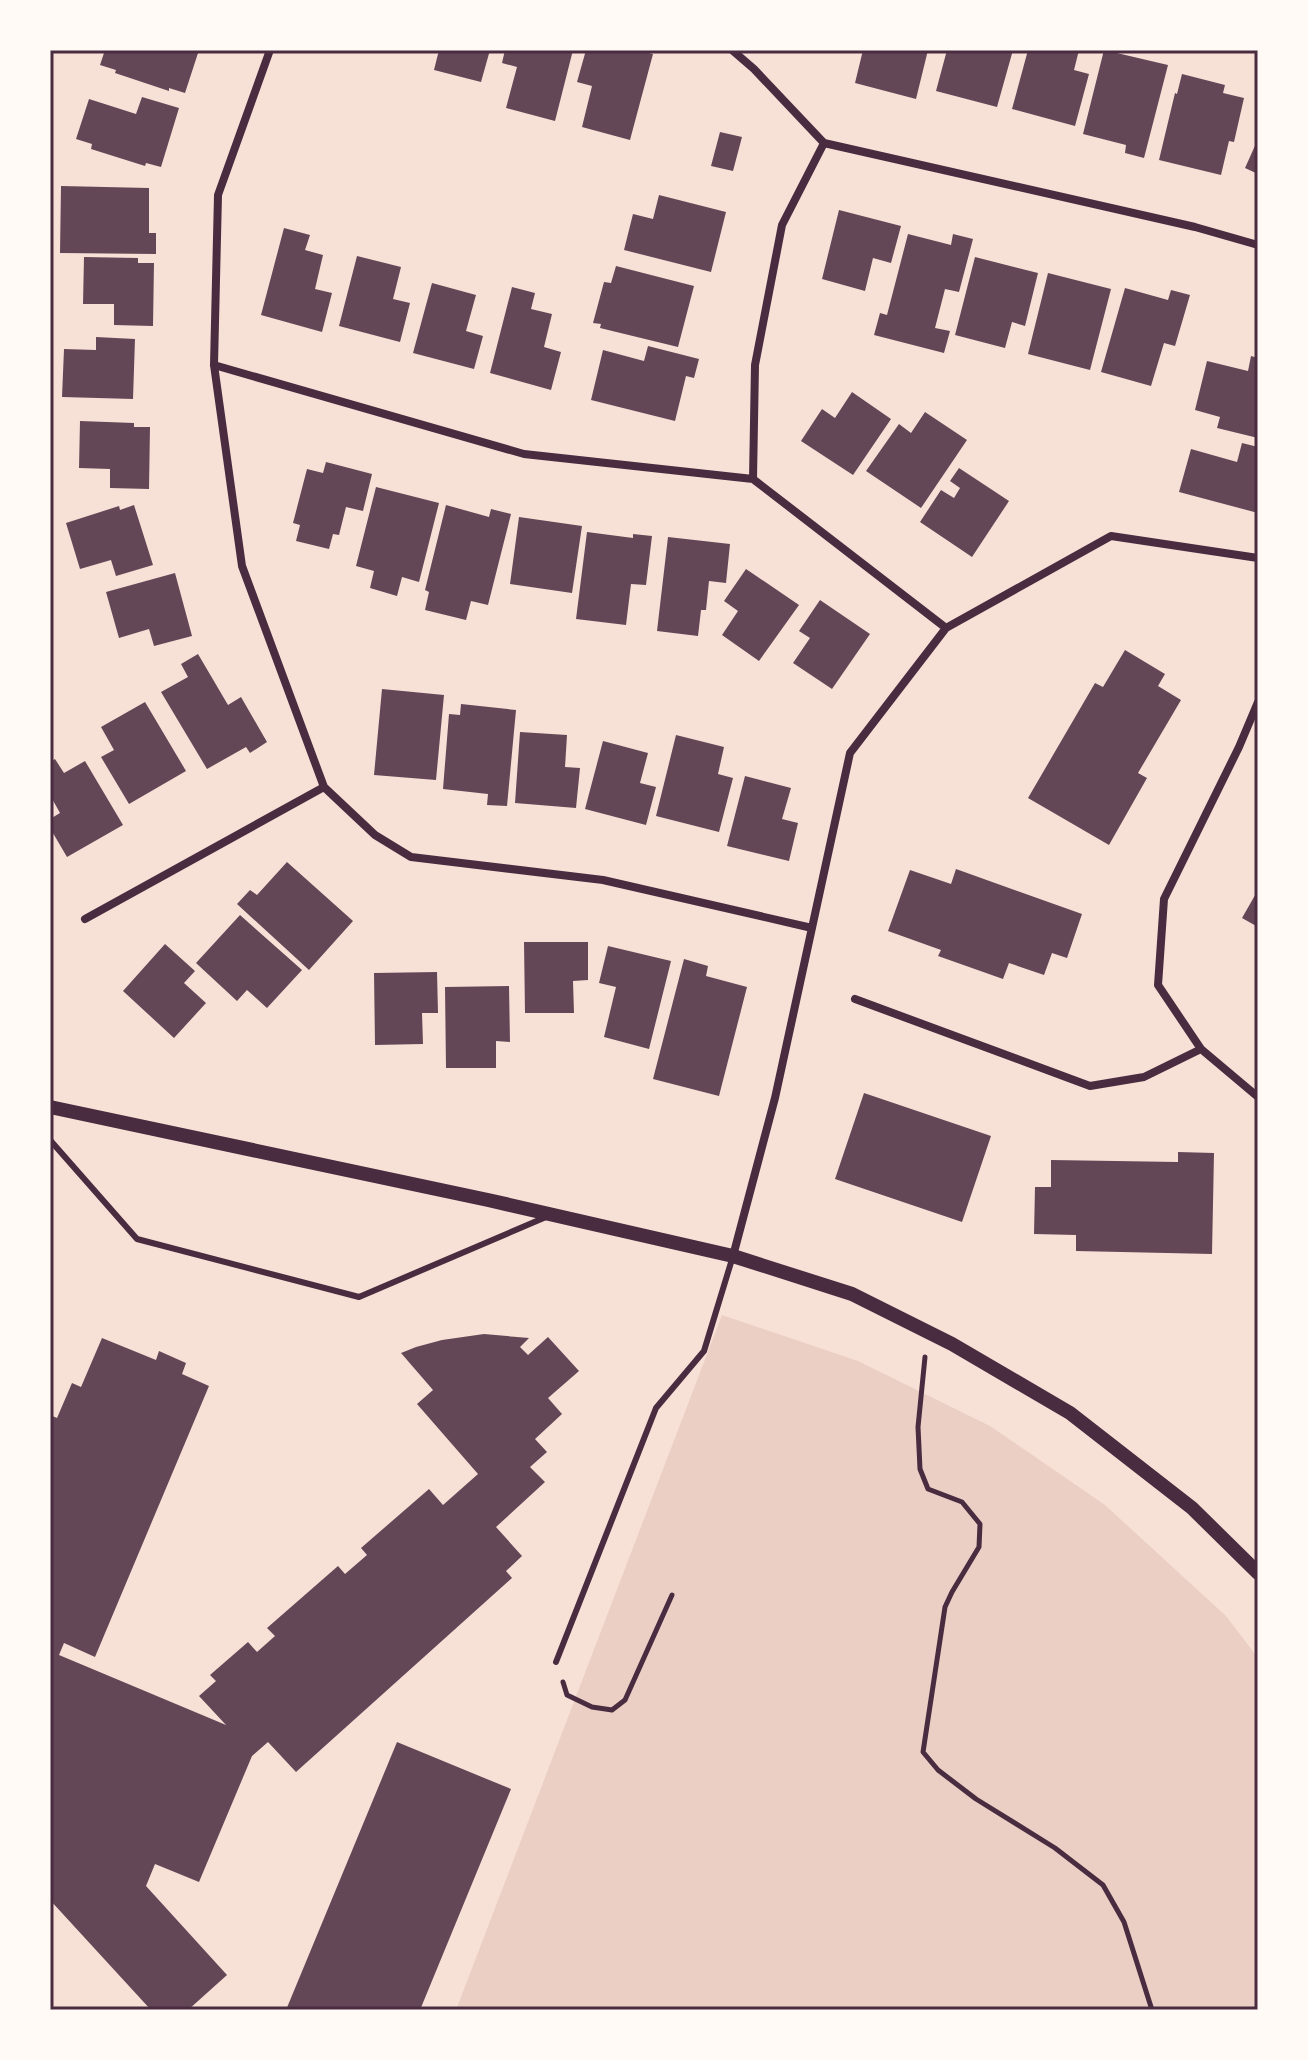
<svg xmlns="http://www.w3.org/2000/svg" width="1308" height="2060" font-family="Karla,sans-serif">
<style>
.green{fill:#ebcfc5}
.building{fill:#644757}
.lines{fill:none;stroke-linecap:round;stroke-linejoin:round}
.path{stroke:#4a2c40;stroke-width:5}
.service{stroke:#4a2c40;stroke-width:6}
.minor{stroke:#4a2c40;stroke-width:8}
.tertiary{stroke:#4a2c40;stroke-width:14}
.neatline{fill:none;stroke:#4a2c40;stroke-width:3}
</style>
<rect width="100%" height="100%" fill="#f7e1d7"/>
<path class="green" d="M722,1315L858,1361L990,1426L1105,1505L1226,1616L1258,1658V2010H456Z"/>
<path class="building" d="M105,50H199L185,93L169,88V91L115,73L116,70L100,65Z
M439,50H490L481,82L434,70Z
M505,50H573L555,121L506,108L517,67L502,63Z
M586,50H637L653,54L630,140L582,127L592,86L577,82Z
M863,50H928L916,99L855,83Z
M947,50H1013L997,107L936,91Z
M1028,50H1079L1074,70L1089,74L1075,126L1012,109Z
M1104,50L1168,65L1144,158L1125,153L1126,145L1083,134Z
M1182,74L1225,85L1223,93L1244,98L1234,142L1229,141L1221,175L1159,160L1175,93L1177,94Z
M142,97L179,108L161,167L146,163L145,166L91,149L92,144L76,139L89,99L136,114Z
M720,132L742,137L733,171L711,166Z
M1258,139V174L1245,168Z
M61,186L149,188V233H156V254L60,253Z
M659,195L726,212L711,272L624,250L633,214L653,219Z
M839,210L901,226L891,263L873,258L865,291L822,279Z
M284,228L310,235L305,250L323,255L315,289L332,293L322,332L261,315Z
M908,234L951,245L953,234L973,239L959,292L945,289L935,328L950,331L944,353L874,335L880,313L887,315Z
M357,256L401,267L393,299L410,303L400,342L339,326Z
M84,257L138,258V263H154L153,326L114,325V304H83Z
M975,257L1038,273L1025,326L1012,322L1005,348L955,335Z
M616,266L694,286L678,347L600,328L601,324L593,323L604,282L611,283Z
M1048,273L1111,289L1090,370L1028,354Z
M432,283L476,295L466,331L483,336L474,369L413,353Z
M512,287L535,293L531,309L552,314L544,347L561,352L551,390L490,373Z
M1125,288L1168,300L1171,290L1190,295L1175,346L1164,343L1151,386L1101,372Z
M96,337L135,339L133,399L62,397L64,349L96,350Z
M648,346L699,359L694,378L686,376L675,421L591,400L603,350L644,361Z
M1251,356L1258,358V438L1217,428L1220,417L1195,410L1207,361L1248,371Z
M852,392L891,419L853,475L801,441L822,409L835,418Z
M925,412L967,440L921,508L866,471L899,424L911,433Z
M80,421L134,423V427H150L149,489L110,488V469L79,468Z
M1242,443L1258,447V513L1179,492L1191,449L1237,462Z
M326,462L372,474L363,511L346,507L339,535L333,534L329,549L296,541L300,525L293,523L307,469L323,473Z
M959,468L1009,501L972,557L920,522L941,490L954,498L960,488L950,481Z
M376,487L439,503L419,582L402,577L397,596L370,588L374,571L356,566Z
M134,505L153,565L116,576L111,560L80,569L66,523L119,506L120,510Z
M446,505L489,517L491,509L511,514L488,605L471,601L466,620L425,610L429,592L425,590Z
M519,517L582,526L572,593L510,584Z
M587,532L633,538V534L652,536L646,585L631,584L626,625L576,619Z
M668,537L730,544L726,583L709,581L706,610H701L698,636L657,631Z
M746,569L799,605L759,661L722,635L738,611L724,601Z
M175,573L192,636L154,646L149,629L119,638L106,592Z
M820,600L870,634L832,689L793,663L810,638L799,631Z
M1125,650L1165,674L1158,686L1181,700L1138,773L1147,778L1109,845L1028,798L1095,683L1103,687Z
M198,654L228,705L241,697L267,742L250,753L246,747L207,769L161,692L188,677L181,664Z
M382,689L444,695L436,780L374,775Z
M145,702L186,771L129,804L101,757L114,750L101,727Z
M461,704L516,710L507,806L487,805L488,794L443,789L449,714L460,715Z
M520,732L567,735L565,767L580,768L576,808L515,803Z
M676,735L724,747L718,774L733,778L719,832L656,816Z
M603,741L648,753L640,783L656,787L646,825L585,809Z
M55,759L64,773L85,761L123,825L67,857L50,828V819L60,813L50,795V762Z
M745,776L791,788L782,819L798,823L789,861L727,846Z
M287,862L353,921L309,970L237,904L250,890L257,895Z
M956,869L1082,914L1067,958L1052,953L1044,975L1009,963L1003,979L938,956L941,950L888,931L910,870L951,884Z
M1258,890V927L1242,918Z
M240,915L302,970L267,1008L247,990L237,1001L196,963Z
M524,942H588V980L573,981L574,1013H525Z
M165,944L195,971L184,983L206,1003L174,1038L123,991Z
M608,946L671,961L649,1049L604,1037L616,987L599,983Z
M684,959L708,966L706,976L747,987L719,1096L653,1079Z
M437,972L438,1013H422L423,1044L375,1045L374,973Z
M509,986L510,1042L496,1041V1068H446L445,987Z
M864,1093L991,1136L962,1222L835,1179Z
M1178,1152L1214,1153L1212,1254L1076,1251V1235L1034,1234L1035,1187H1051V1160L1178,1162Z
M484,1334L529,1338L520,1347L528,1355L548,1337L579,1371L548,1398L562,1414L535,1439L547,1452L530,1467L545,1482L496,1527L522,1556L506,1571L512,1578L296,1772L268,1742L252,1756L199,1882L155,1864L146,1886L227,1975L188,2010H151L50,1900V1415L57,1418L72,1383L81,1387L102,1338L156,1360L159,1351L186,1363L182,1374L209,1386L95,1657L64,1643L59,1655L226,1725L199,1696L216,1681L210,1675L248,1642L257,1652L275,1636L267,1628L338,1566L345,1574L367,1555L361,1548L429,1489L443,1505L478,1474L417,1404L433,1390L401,1353L416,1347L442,1340Z
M397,1742L511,1789L420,2010H286Z"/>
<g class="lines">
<path class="path" d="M925,1357L918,1427L920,1469L928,1489L962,1502L980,1524L979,1547L952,1592L945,1607L923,1752L938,1770L976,1799L1055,1848L1103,1885L1124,1922L1152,2010
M563,1682L567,1695L592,1707L612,1710L625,1700L672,1595"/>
<path class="service" d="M50,1140L137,1239L359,1297L546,1217
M556,1662L656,1408L704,1351L733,1256"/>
<path class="minor" d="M270,50L218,195L214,365L242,566L324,787L375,835L411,857L603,880L812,928
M732,50L754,69L824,143
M824,143L782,225L755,365L753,479L946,628
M824,143L1195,227L1258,245
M214,365L524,454L753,479
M1258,702L1239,747L1164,899L1158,985L1201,1049L1258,1097
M85,919L324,787
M855,999L1090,1086L1144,1077L1201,1049
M733,1256L775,1098L850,753L946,628L1111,536L1258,558"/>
<path class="tertiary" d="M50,1107L488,1200L733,1256L852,1294L952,1344L1070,1413L1192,1508L1258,1573"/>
</g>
<rect width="1308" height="2060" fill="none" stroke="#fffaf5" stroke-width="104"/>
<rect x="52" y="52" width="1204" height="1956" class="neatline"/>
</svg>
